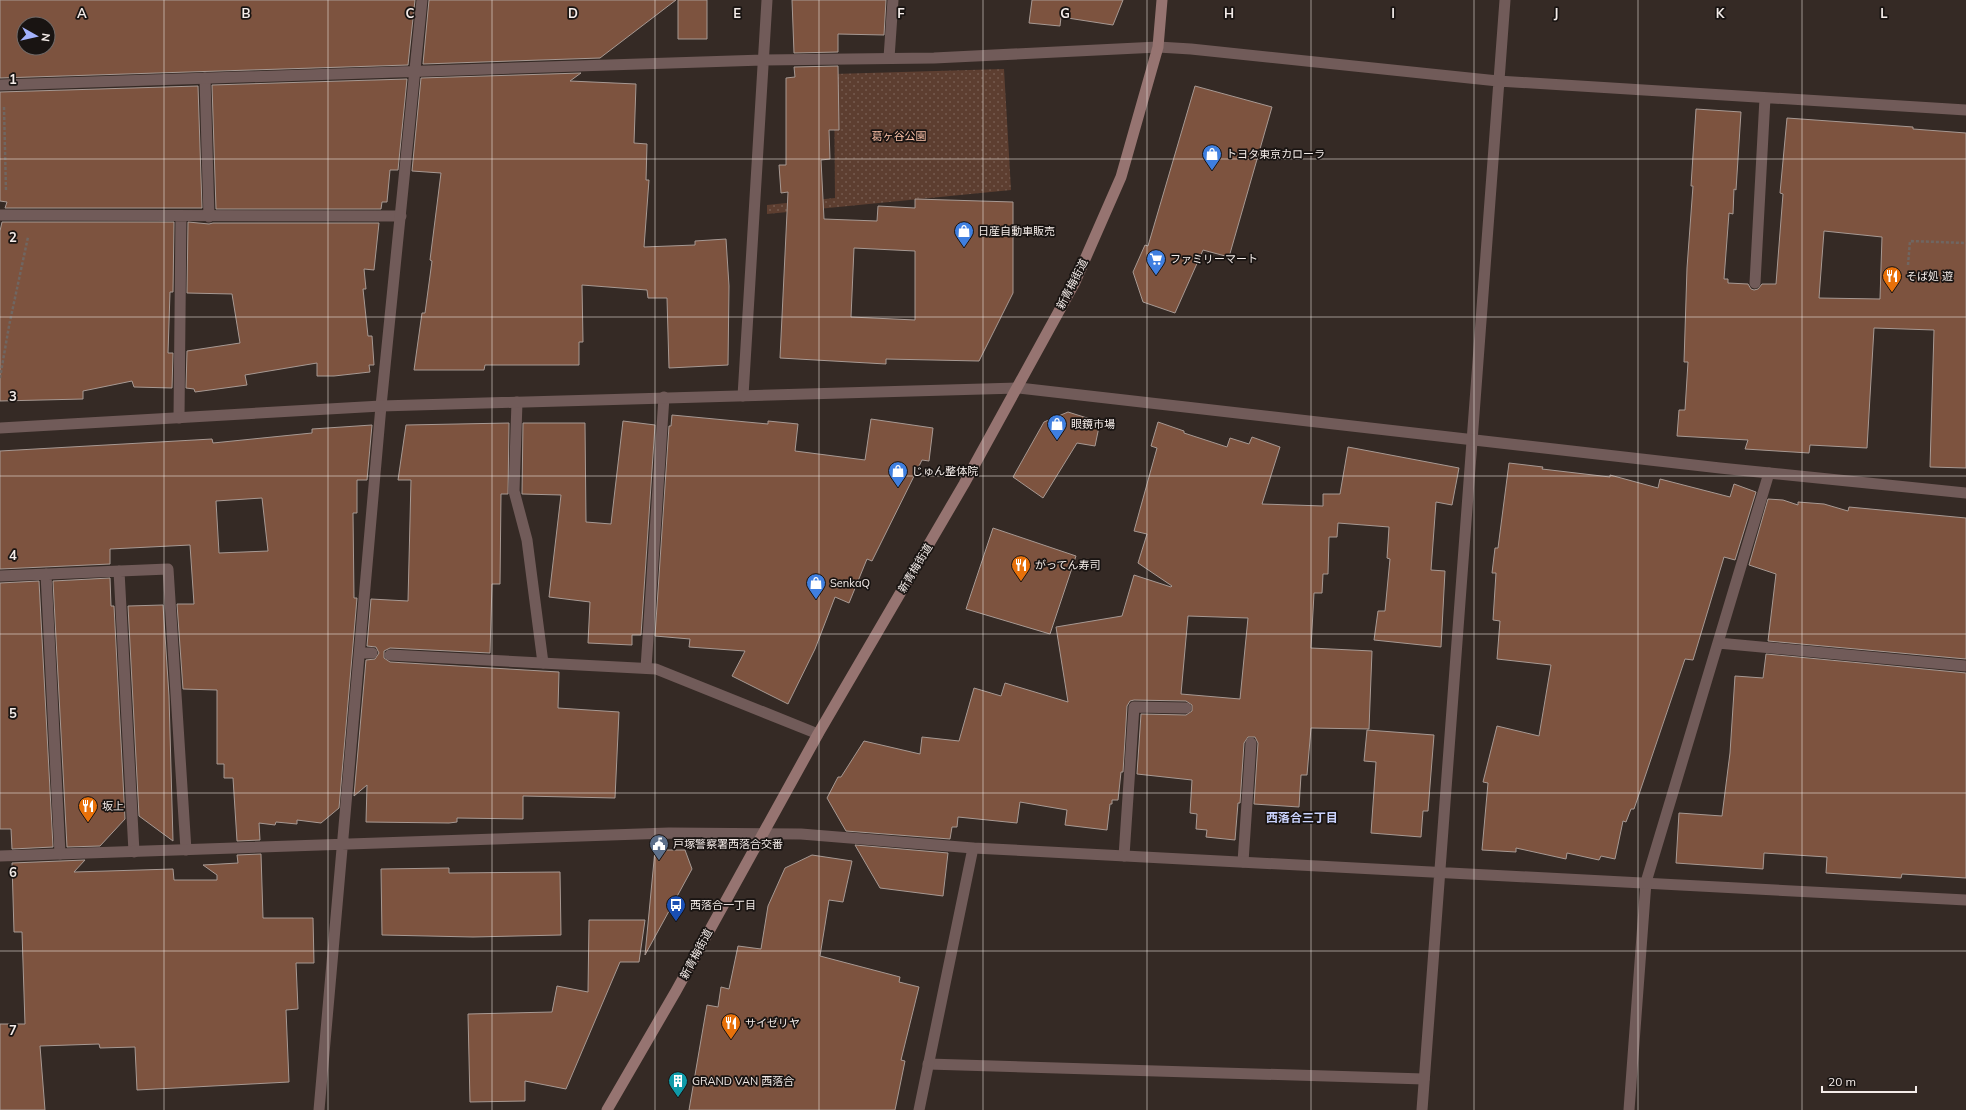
<svg xmlns="http://www.w3.org/2000/svg" width="1966" height="1110" font-family="Mulish,'Noto Sans JP',sans-serif">
<style>
.park{fill:url(#park-dots)}
.building{fill:#7d533f;stroke:#a79993;fill-rule:evenodd}
.lines{fill:none;stroke-linecap:round;stroke-linejoin:round}
.path{stroke:#706661;stroke-width:2.5;stroke-dasharray:3 2;stroke-linecap:butt}
.service{stroke:#715b59;stroke-width:11}
.minor{stroke:#715b59;stroke-width:11}
.tertiary{stroke:#715b59;stroke-width:11}
.secondary{stroke:#967471;stroke-width:11}
.grid{fill:none;stroke:#f4ece9;stroke-width:1;stroke-opacity:0.55}
.labels{text-anchor:middle;stroke-width:3.5;stroke-linejoin:round;paint-order:stroke}
.park-label{font-size:11px;fill:#fbc1a7;stroke:#191412}
.poi-label{font-size:11px;fill:#f4ece9;stroke:#191412;text-anchor:start}
.street-label{font-size:11px;fill:#f4ece9;stroke:#191412}
.neighbourhood-label{font-size:12px;font-weight:bold;fill:#cad3fe;stroke:#191412}
.grid-label{font-size:13px;text-anchor:middle;font-weight:bold;fill:#f4ece9;stroke:#191412;stroke-width:3.5;stroke-linejoin:round;paint-order:stroke}
</style>
<defs>
<pattern id="park-dots" width="8" height="8" patternUnits="userSpaceOnUse"><rect width="8" height="8" fill="#5d3e30"/><path d="M2 2h.1M6 6h.1" fill="none" stroke="#755a4e" stroke-width="1.8" stroke-linecap="round"/></pattern>
</defs>
<rect width="100%" height="100%" fill="#352a25"/>
<path class="park" d="M1004,69L1011,190L767,214V205L835,198L834,74Z"/>
<path class="building" d="M0,0H415L408,65L0,78ZM24,24H48V48H24Z
M429,0H676L600,58L423,64Z
M678,0H707V39H678Z
M792,0H886L884,35L838,34V52L794,53Z
M1032,0H1123L1113,25L1061,17L1060,26L1029,23Z
M838,66L839,130H829L830,159L821,160L824,219L877,221L878,206L915,208V199L1013,202V293L979,361L886,359V364L780,358L788,192L781,193L779,165H786V78L795,77L794,67ZM854,248L915,251V320L851,317Z
M581,73L570,81L636,84L634,143L647,144L646,180H649L644,247L695,245V241L726,239L729,286L728,365L669,368L667,298H648L647,290L582,285L583,342H579V365H485L484,370H414L422,313H425L432,261L430,260L441,173L412,171L421,78Z
M407,79L398,170H390L387,202H382L381,209H216L212,85Z
M198,86L202,208H5L7,202L0,201V92Z
M1195,86L1272,107L1229,257L1203,250L1175,313L1143,302L1133,272L1145,245L1148,246Z
M1696,109L1741,112L1736,190L1734,189L1733,214L1729,213L1724,279H1728V283L1748,284L1751,289L1754,290L1758,289L1762,284H1776L1783,194L1780,193L1787,118L1913,127V129L1966,133V468L1930,467L1934,330L1874,328L1867,448L1810,445L1809,453L1745,449L1748,440L1677,436L1679,410H1685L1688,362H1684L1687,268L1693,186H1691ZM1824,231L1882,237L1880,299L1819,298Z
M2,222H174L173,292H170L168,353H173L172,388L134,387L132,381L83,391V399L0,401V231Z
M188,222L209,224L213,223H379L374,270L364,269L366,289H363L368,336H372L374,365H369L370,372L334,376H317V363L245,375L247,385L195,392L194,389L186,388L187,351L240,343L232,294L187,293Z
M1068,412L1100,422L1095,446L1077,443L1043,498L1013,477L1044,422Z
M672,415L768,424V421L798,424L795,451L865,460L871,419L933,428L929,461L922,460L872,561L867,559L849,603L835,597L815,649L788,704L732,676L745,651L689,647L690,639L655,636L669,426H671Z
M623,421L655,425L641,635H632V645L588,643L590,602L549,597L561,495L522,494L523,423H585L586,522L611,524Z
M1158,422L1184,431V433L1227,447L1230,438L1249,444L1252,437L1280,447L1262,504L1323,506V494H1340L1348,447L1459,468L1452,505L1436,502L1431,570L1445,571L1441,647L1374,640L1378,611H1385L1390,559L1387,558L1389,527L1338,523L1337,537H1329L1328,574H1323L1322,593H1314L1311,648L1372,651L1369,729L1311,728L1307,775H1301L1299,807L1254,804L1258,743L1255,737H1248L1244,743L1240,803H1238L1235,840L1206,837L1207,830L1196,829L1197,814L1190,813L1192,780L1137,774L1141,714L1186,715L1192,711V705L1186,701L1134,700L1130,701L1127,706L1123,772H1121L1118,800H1112V804H1110L1107,830L1065,825L1067,810L1020,802L1017,823L958,817L957,827H952L950,839L846,831L827,798L838,777H841L864,741L920,754L922,737L959,741L974,688L1001,696L1005,683L1068,702L1056,627L1122,616L1134,575L1171,587L1172,586L1138,563L1147,534L1134,531L1157,448L1151,446ZM1188,616L1248,618L1240,699L1181,694Z
M509,423L508,494H501L500,584H492L490,653L390,648L384,651V658L390,662L559,672L558,708L619,712L615,798L523,796V819L457,818V822L449,823L366,822L367,785L354,796L366,660L375,659L379,653L376,647L367,646L371,599L408,601L411,480H398L406,425Z
M372,425L367,480H357V513H353L354,598H357L339,808L321,823L297,820V824L276,822L275,825L259,823L260,840L237,841L233,778H224V764H217V690L183,689L177,604H194L190,545L110,549V564L0,569V451L212,439L213,443L312,433V429ZM262,498L268,551L219,553L216,501Z
M1509,463L1543,467L1542,469L1610,477V475L1658,488L1660,479L1730,497L1734,484L1756,492L1735,560L1724,557L1693,660L1685,659L1634,809H1631L1626,822L1623,821L1615,859L1601,856L1599,860L1567,853L1566,859L1516,848V852L1482,850L1488,783L1483,782L1497,726L1539,736L1551,665L1497,659L1500,621L1493,620L1496,573H1492L1495,548H1498Z
M1768,499L1783,500L1798,505V502L1824,504L1848,511L1849,507L1966,518V659L1768,641L1776,574L1749,565Z
M993,528L1076,556L1050,634L966,609Z
M110,578L111,606H114L125,819L100,846L67,847L53,581Z
M39,581L53,847L12,849L11,829H0V583Z
M163,605L169,696L173,841L139,816L128,606Z
M1766,654L1966,673V878L1902,874L1901,878L1826,873L1827,857L1764,853L1763,869L1676,863L1679,813L1722,816L1730,753L1735,676L1763,678Z
M1367,730L1434,735L1428,811H1423L1421,837L1371,833L1376,762L1364,761Z
M855,845L948,853L943,896L880,888Z
M655,850H685L692,869L645,955Z
M261,854L263,918H313L314,963H296L298,1009L286,1010L289,1082L137,1090L135,1047L100,1048L99,1044L40,1046L45,1110H0V1024H25L22,932H14L12,863L85,860L74,872L173,869L174,880H217V875L203,865L238,863L237,855Z
M812,855L852,861L843,902L829,900L820,956L900,977L899,982L919,987L901,1060L905,1061L895,1110H689L707,1005L718,1007L721,987L729,989L738,946L761,949L768,906L785,868Z
M449,868V873L560,872L561,935L473,937L382,935L381,869Z
M589,920H645L639,962H620L566,1089L525,1081V1101L470,1102L468,1014L552,1012L557,986L588,992Z"/>
<g class="lines">
<path class="path" d="M4,107L6,192
M1908,265L1910,241L1966,243
M0,378L9,326L28,237"/>
<path class="service" d="M889,58L893,0
M205,78L209,217
M0,215L401,216
M517,402L514,491L527,540L543,663
M179,418L181,216
M119,571L134,852
M46,574L60,854
M0,576L168,569L186,850
M1718,643L1966,666
M646,668L664,397
M1124,856L1134,707L1186,708
M1243,862L1251,743
M928,1064L1424,1079
M1629,1110L1646,882L1769,473"/>
<path class="minor" d="M0,85L763,60L934,58L1158,47L1191,49L1498,81L1966,110
M1755,283L1765,98
M743,396L767,0
M360,653H372
M390,655L656,669L818,734
M0,856L669,833L801,834L973,848L1966,900
M319,1110L381,406L422,0
M919,1110L973,848
M1422,1110L1505,0"/>
<path class="tertiary" d="M0,428L381,406L1019,388L1720,468L1966,493"/>
<path class="secondary" d="M607,1110L676,991L818,734L964,484L1075,282L1121,177L1158,47L1162,0"/>
</g>
<path class="grid" d="M164,0V1110M328,0V1110M492,0V1110M655,0V1110M819,0V1110M983,0V1110M1147,0V1110M1311,0V1110M1474,0V1110M1638,0V1110M1802,0V1110M0,159H1966M0,317H1966M0,476H1966M0,634H1966M0,793H1966M0,951H1966"/>
<defs>
<symbol id="shop-pin" viewBox="-11 -11 22 30"><path d="M0 17L-7.5 6A9.5 9.5 0 1 1 7.5 6Z" fill="#3f7fe0" stroke="#191412"/><path d="M-5-2.5h2.3a2.7 3.5 0 0 1 5.4 0H5L5.5 6h-11ZM-1.5-2.5h3a1.5 2.3 0 0 0-3 0Z" fill="#fff"/></symbol>
<symbol id="supermarket-pin" viewBox="-11 -11 22 30"><path d="M0 17L-7.5 6A9.5 9.5 0 1 1 7.5 6Z" fill="#3f7fe0" stroke="#191412"/><path d="M-6-5.5h2.5l.6 2H6L4.5 2H-2.5L-4.4-4H-6ZM-1.5 3.2a1.3 1.3 0 1 0 .1 0ZM3 3.2a1.3 1.3 0 1 0 .1 0Z" fill="#fff"/></symbol>
<symbol id="restaurant-pin" viewBox="-11 -11 22 30"><path d="M0 17L-7.5 6A9.5 9.5 0 1 1 7.5 6Z" fill="#e8710a" stroke="#191412"/><path d="M-5-6h1v4h1v-4h1v4h1v-4h1v5L-1.5 .5V6h-2V.5L-5-1ZM5-6V6H3V1.5H1.5Q1.5-4 5-6Z" fill="#fff"/></symbol>
<symbol id="civic-pin" viewBox="-11 -11 22 30"><path d="M0 17L-7.5 6A9.5 9.5 0 1 1 7.5 6Z" fill="#5c6f8a" stroke="#191412"/><path d="M-.6-6.5H3V-4.5H.6V-3L4-1V1h2V6H-6V1h2V-1L-.6-3ZM-1.2 2.5V6h2.4V2.5Z" fill="#fff"/></symbol>
<symbol id="bus-pin" viewBox="-11 -11 22 30"><path d="M0 17L-7.5 6A9.5 9.5 0 1 1 7.5 6Z" fill="#1a4fb4" stroke="#191412"/><path d="M-5-6H5V4H4V6H2V4H-2V6H-4V4H-5ZM-3.5-4V0h7V-4ZM-3.5 1.2v1.5H-2V1.2ZM2 1.2v1.5H3.5V1.2Z" fill="#fff"/></symbol>
<symbol id="building-pin" viewBox="-11 -11 22 30"><path d="M0 17L-7.5 6A9.5 9.5 0 1 1 7.5 6Z" fill="#0f9aa8" stroke="#191412"/><path d="M-4-6H4V6H1V3H-1V6H-4ZM-2.5-4.3h1.7v1.8h-1.7ZM.8-4.3h1.7v1.8H.8ZM-2.5-1h1.7V.8h-1.7ZM.8-1h1.7V.8H.8Z" fill="#fff"/></symbol>
</defs>
<g fill-rule="evenodd">
<use href="#shop-pin" x="1201" y="143" width="22" height="30"/>
<use href="#shop-pin" x="953" y="220" width="22" height="30"/>
<use href="#supermarket-pin" x="1145" y="248" width="22" height="30"/>
<use href="#restaurant-pin" x="1881" y="265" width="22" height="30"/>
<use href="#shop-pin" x="1046" y="413" width="22" height="30"/>
<use href="#shop-pin" x="887" y="460" width="22" height="30"/>
<use href="#restaurant-pin" x="1010" y="554" width="22" height="30"/>
<use href="#shop-pin" x="805" y="572" width="22" height="30"/>
<use href="#restaurant-pin" x="77" y="795" width="22" height="30"/>
<use href="#civic-pin" x="648" y="833" width="22" height="30"/>
<use href="#bus-pin" x="665" y="894" width="22" height="30"/>
<use href="#restaurant-pin" x="720" y="1012" width="22" height="30"/>
<use href="#building-pin" x="667" y="1070" width="22" height="30"/>
</g>
<g class="labels">
<g class="park-label">
<text x="899" y="140">葛ヶ谷公園</text>
</g>
<g class="poi-label">
<text x="1226" y="158">トヨタ東京カローラ</text>
<text x="978" y="235">日産自動車販売</text>
<text x="1170" y="263">ファミリーマート</text>
<text x="1906" y="280">そば処 遊</text>
<text x="1071" y="428">眼鏡市場</text>
<text x="912" y="475">じゅん整体院</text>
<text x="1035" y="569">がってん寿司</text>
<text x="830" y="587">SenkaQ</text>
<text x="102" y="810">坂上</text>
<text x="673" y="848">戸塚警察署西落合交番</text>
<text x="690" y="909">西落合一丁目</text>
<text x="745" y="1027">サイゼリヤ</text>
<text x="692" y="1085">GRAND VAN 西落合</text>
</g>
<g class="street-label">
<text transform="translate(1072 284) rotate(-63)" y="4">新青梅街道</text>
<text transform="translate(915 568) rotate(-59)" y="4">新青梅街道</text>
<text transform="translate(696 954) rotate(-62)" y="4">新青梅街道</text>
</g>
<g class="neighbourhood-label">
<text x="1302" y="822">西落合三丁目</text>
</g>
</g>
<g class="grid-label">
<text x="82" y="18">A</text>
<text x="246" y="18">B</text>
<text x="410" y="18">C</text>
<text x="573" y="18">D</text>
<text x="737" y="18">E</text>
<text x="901" y="18">F</text>
<text x="1065" y="18">G</text>
<text x="1229" y="18">H</text>
<text x="1393" y="18">I</text>
<text x="1556" y="18">J</text>
<text x="1720" y="18">K</text>
<text x="1884" y="18">L</text>
<text x="13" y="84">1</text>
<text x="13" y="242">2</text>
<text x="13" y="401">3</text>
<text x="13" y="560">4</text>
<text x="13" y="718">5</text>
<text x="13" y="877">6</text>
<text x="13" y="1035">7</text>
</g>
<g transform="translate(36 36) rotate(98)"><circle r="19" fill="#191412" stroke="#716a68"/>
<path d="M0-3L7 15L0 10L-7 15Z" fill="#a4b2fc"/>
<text y="-6" font-size="11" font-weight="bold" text-anchor="middle" fill="#f4ece9">N</text>
</g>
<path d="M1822 1086v6h94v-6" fill="none" stroke="#f4ece9" stroke-width="2"/>
<text x="1828" y="1086" font-size="12" fill="#f4ece9" stroke="#191412" stroke-width="3" paint-order="stroke">20 m</text>
</svg>
